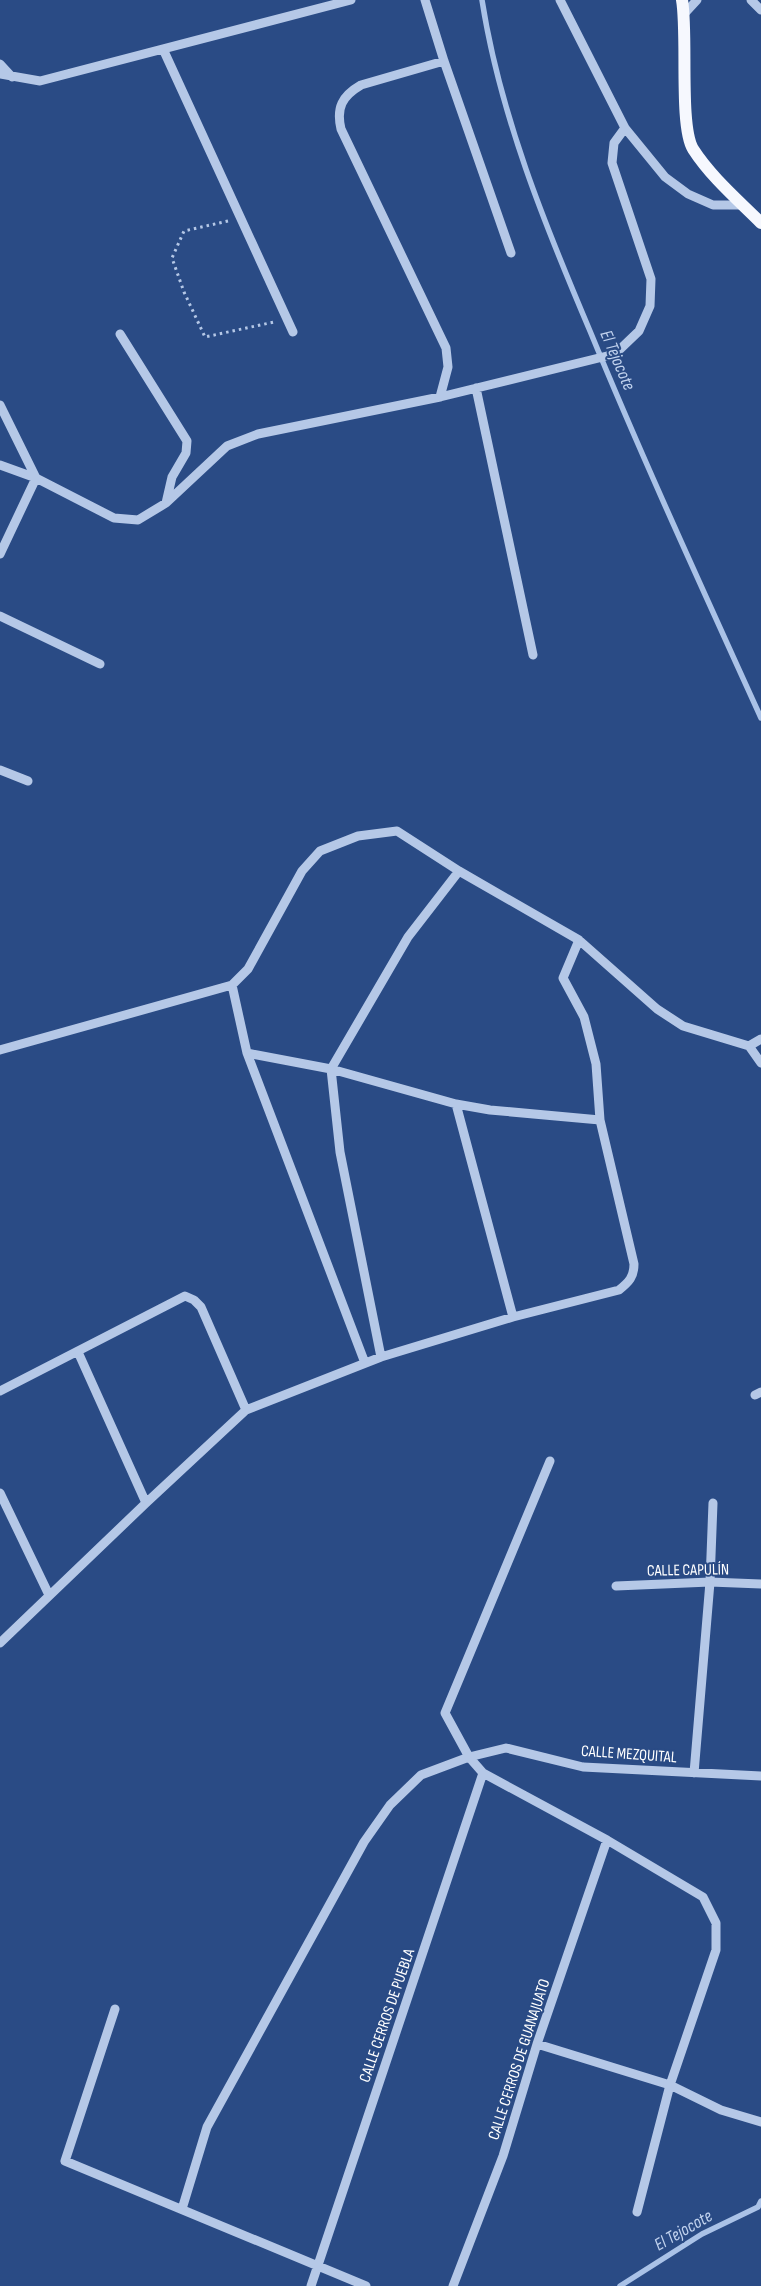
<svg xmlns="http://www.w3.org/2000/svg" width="761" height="2286" font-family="'Sofia Sans Condensed',sans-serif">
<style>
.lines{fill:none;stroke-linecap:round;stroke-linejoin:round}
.stream{stroke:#aac2e7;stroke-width:5.5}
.path{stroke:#b5c8e7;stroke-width:3;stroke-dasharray:2.5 4;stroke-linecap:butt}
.minor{stroke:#b5c8e7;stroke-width:9}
.major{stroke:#f6f8fe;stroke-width:12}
.labels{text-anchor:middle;stroke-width:4;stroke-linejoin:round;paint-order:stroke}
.street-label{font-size:16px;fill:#fff;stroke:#2a4b85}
.water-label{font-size:18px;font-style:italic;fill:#c1d2ee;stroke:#2a4b85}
</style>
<rect width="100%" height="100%" fill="#2a4b85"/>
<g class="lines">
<path class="stream" d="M482,0C500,115 545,225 590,331C644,462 703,590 761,718
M620,2286L702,2234L758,2207L761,2201"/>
<path class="path" d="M228,221L184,231L172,258L184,292L205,337L274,322"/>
<path class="minor" d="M425,0L444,61L511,253
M560,0L625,128L665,177L688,194L713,205H743
M751,0L761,10
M685,13L697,0
M163,49L293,332
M0,64L12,77
M0,74L40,81L351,0
M120,334L187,441L186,453L172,477L166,503
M476,388L533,655
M440,397L448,367L446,348L341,129C336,108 342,96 361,85L444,61
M0,405L36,478
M0,465L36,478L114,518L138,520L166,503L227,446L258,434L440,397L615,354L639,331L650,306L651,279L612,163L614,143L625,128
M0,554L36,478
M0,616L100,664
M0,770L28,781
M232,985L247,1053L365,1363
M749,1046L761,1039
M0,1050L232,985L248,969L302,871L320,851L358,836L397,831L459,871L579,940L657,1009L683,1026L749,1046L761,1063
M247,1053L331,1069L456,1104L490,1110L600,1120
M456,1104L513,1317
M78,1352L146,1503
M381,1357L340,1152L331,1069L408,937L459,871
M0,1391L185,1296L194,1300L201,1307L246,1410
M755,1395L761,1392
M0,1493L49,1595
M616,1586L710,1582L761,1584
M0,1643L146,1503L246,1410L381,1357L513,1317L619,1290C629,1282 634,1277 634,1264L600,1120L596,1064L584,1017L563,978L579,940
M483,1773L607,1840L703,1897L716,1923V1950L670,2085L637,2212
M694,1773L710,1582L713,1503
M115,2009L65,2161L366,2286
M537,2044L670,2085L721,2110L761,2122
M182,2209L207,2127L364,1842L390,1805L421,1775L469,1757L506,1748L583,1767L761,1776
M311,2286L483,1773L469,1757L445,1713L550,1461
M453,2286L503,2156L537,2044L607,1840"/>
<path class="major" d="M682,0C688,34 679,126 693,149C711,177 738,200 761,223"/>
</g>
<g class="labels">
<g class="street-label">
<text transform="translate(688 1569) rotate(-1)" y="6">CALLE CAPULÍN</text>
<text transform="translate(629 1753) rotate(4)" y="6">CALLE MEZQUITAL</text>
<text transform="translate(386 2015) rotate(-71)" y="6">CALLE CERROS DE PUEBLA</text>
<text transform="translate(518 2059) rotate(-72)" y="6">CALLE CERROS DE GUANAJUATO</text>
</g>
<g class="water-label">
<text transform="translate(618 360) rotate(67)" y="6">El Tejocote</text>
<text transform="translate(683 2230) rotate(-30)" y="6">El Tejocote</text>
</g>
</g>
</svg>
